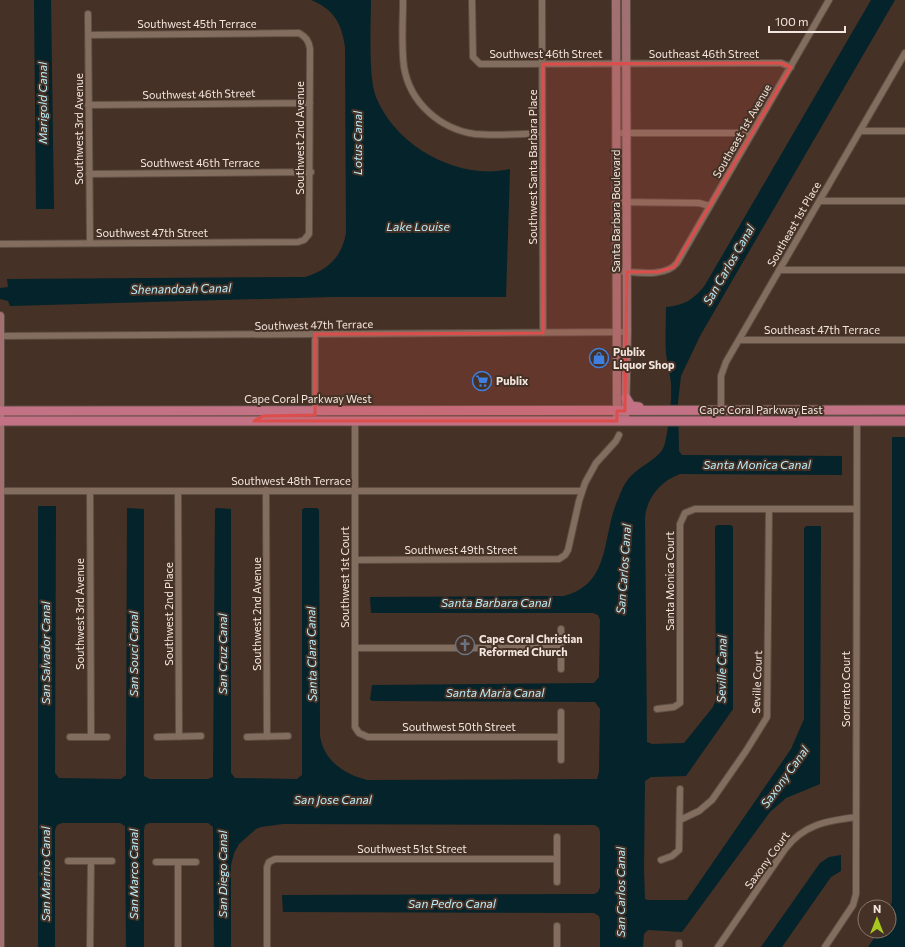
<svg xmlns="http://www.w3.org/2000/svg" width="905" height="947" font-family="Commissioner,sans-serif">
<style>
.water{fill:#04232a}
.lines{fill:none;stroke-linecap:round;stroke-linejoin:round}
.street-casing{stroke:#5e4e43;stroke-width:8}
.secondary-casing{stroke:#5e4e43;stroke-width:10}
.primary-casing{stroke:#5e4e43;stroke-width:11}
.street{stroke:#836d5f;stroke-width:6}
.secondary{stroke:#a37072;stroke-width:8}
.primary{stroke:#c37285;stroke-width:9}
.marked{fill:#dc4e4c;fill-opacity:0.2;stroke:#dc4e4c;stroke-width:3;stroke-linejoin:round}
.labels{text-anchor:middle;stroke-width:4;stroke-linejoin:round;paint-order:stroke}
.street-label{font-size:11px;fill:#f3e6de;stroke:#453125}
.poi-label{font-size:11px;font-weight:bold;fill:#f3e6de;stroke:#453125;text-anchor:start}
.water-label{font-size:12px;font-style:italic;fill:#b9edfb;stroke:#453125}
</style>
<rect width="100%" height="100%" fill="#453125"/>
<path class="water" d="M34,0H51L54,209H36Z
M311,0H371C371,24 368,77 376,97C396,147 459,181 510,169L506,297H330L10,306L8,301L0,299V288L8,287L7,279L305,277C328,270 342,257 346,233L345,47C342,24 334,9 311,0Z
M871,0H895L700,336L681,376L678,402L679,451L682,455L842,456V475L680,474C661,481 647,497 645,517L647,742L652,744L684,743L713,707L716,700L715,527L717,525H731L733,527V709L686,776L651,777L645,781L644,870L645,899L648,900H687L791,749L804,719V529L806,526H821L820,784L786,798L770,812L682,932L648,930L644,934L643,947H600V920L599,916L594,913L283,912L282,895L594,894L598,892L600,887V832L599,828L595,825L283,824L261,827L256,829L239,844L234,853L231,865V947H214L213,827L208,823H149L145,825L144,830V947H126L125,826L120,823H62L57,825L55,830V947H38V506H56L55,773L59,778L121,779L126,775L127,508L144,509V776L150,779H208L213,777L215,509L217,508L231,509V773L235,778L297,779L302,775V510L304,508H317L319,510L320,736C324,761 344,774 367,780L597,779L599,772L600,709L595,702L372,701L370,699L372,685L594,683L599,677L600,620L598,615L593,613H371L370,597L564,596C613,583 601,534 619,497C622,489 625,482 631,476C641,465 662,458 665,443C669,424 672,402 671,383C670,373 667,363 666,353C665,338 666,322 666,307C683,306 695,299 705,285Z
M892,437H905V947H868L879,931H889V914L892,901Z
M841,855V871L831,877L782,947H761L820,863L829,857Z"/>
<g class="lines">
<defs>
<path id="street" d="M403,0C403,22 401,45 404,67C410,103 440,129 475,134C497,136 520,134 542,133
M472,0L473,57L480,64L781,63L791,67
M542,0L543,333
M88,14L90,243
M88,105L310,103
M860,131H905
M617,133H746L751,135
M89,174L311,172
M820,201H905
M617,202L699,203L710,206
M0,244L298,242L304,240L309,234L310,49C309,41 306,37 299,33L89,35
M779,270H905
M617,271C635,272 665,278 677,263L829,0
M315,334V411
M1,336L627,332
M739,340H905
M721,411V376L726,362L905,53
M355,420V727L359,733L368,737H561
M266,490L267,737
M0,491H582
M90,491L91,737
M178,491L179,737
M355,560L559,559L565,555L568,550L579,501L585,483L596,463L616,441L619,435
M561,629V669
M355,648H561
M657,709L674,707L680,703V524L685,513L695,509H856
M561,712V760
M70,737H107
M157,737L201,736
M247,737L288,736
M680,820L699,811L712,800L746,751L767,717L769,509
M557,837V882
M661,860L672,856L679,850L680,789
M68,861H112
M156,862H196
M178,862V947
M557,926V947
M679,943V947
M90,947L91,861
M267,947V867L269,862L275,859H556
M718,947L785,849C804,824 827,821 856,817
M825,947L853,905L856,894L857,422"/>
<path id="secondary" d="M616,0L617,421
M0,316V947
M625,421L627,332L626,0"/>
<path id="primary" d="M626,398L631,406L639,407
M0,411L905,410
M0,421H905"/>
</defs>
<use href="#street" class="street-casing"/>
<use href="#secondary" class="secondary-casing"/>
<use href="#primary" class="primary-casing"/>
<use href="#street" class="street"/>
<use href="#secondary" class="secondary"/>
<use href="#primary" class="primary"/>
</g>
<path class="marked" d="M781,63L791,67L674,267L658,272H627L625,411H617V421H254L263,416L315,415V334L543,333V64Z"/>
<defs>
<symbol id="shop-ring" viewBox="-11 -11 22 22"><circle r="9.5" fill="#453125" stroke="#3f7fe0" stroke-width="1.5"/><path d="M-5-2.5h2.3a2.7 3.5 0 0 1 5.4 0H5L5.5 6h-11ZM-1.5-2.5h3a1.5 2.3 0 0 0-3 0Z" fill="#3f7fe0"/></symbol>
<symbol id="supermarket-ring" viewBox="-11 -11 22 22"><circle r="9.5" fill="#453125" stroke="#3f7fe0" stroke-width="1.5"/><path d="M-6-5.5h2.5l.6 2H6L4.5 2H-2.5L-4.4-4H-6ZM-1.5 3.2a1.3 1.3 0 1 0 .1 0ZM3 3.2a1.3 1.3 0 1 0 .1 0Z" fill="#3f7fe0"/></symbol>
<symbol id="church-ring" viewBox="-11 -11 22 22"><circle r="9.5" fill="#453125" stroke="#6b7280" stroke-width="1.5"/><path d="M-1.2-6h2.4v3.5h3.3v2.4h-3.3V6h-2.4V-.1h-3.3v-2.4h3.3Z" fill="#6b7280"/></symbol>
</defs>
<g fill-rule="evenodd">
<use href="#shop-ring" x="588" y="347" width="22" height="22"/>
<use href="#supermarket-ring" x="471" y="370" width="22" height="22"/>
<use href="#church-ring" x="454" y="634" width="22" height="22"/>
</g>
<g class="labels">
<g class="street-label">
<text x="197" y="28">Southwest 45th Terrace</text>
<text x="546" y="58">Southwest 46th Street</text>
<text x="704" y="58">Southeast 46th Street</text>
<text transform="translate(199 94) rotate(-1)" y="4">Southwest 46th Street</text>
<text transform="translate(79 129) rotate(-90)" y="4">Southwest 3rd Avenue</text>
<text transform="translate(742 131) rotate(-60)" y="4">Southeast 1st Avenue</text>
<text transform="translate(300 138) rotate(-90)" y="4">Southwest 2nd Avenue</text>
<text x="200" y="167">Southwest 46th Terrace</text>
<text transform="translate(533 167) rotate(-90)" y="4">Southwest Santa Barbara Place</text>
<text transform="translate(616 211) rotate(-90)" y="4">Santa Barbara Boulevard</text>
<text transform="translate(794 224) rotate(-60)" y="4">Southeast 1st Place</text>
<text x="152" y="237">Southwest 47th Street</text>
<text transform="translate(314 325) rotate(-1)" y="4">Southwest 47th Terrace</text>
<text x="822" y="334">Southeast 47th Terrace</text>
<text x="308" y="403">Cape Coral Parkway West</text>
<text x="761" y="414">Cape Coral Parkway East</text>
<text x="291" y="485">Southwest 48th Terrace</text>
<text x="461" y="554">Southwest 49th Street</text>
<text transform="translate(345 577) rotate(-90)" y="4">Southwest 1st Court</text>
<text transform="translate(670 581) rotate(-90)" y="4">Santa Monica Court</text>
<text transform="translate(80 614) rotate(-90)" y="4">Southwest 3rd Avenue</text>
<text transform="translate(169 614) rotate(-90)" y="4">Southwest 2nd Place</text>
<text transform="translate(257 614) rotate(-90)" y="4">Southwest 2nd Avenue</text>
<text transform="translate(757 682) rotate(-88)" y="4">Seville Court</text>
<text transform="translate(846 689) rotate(-90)" y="4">Sorrento Court</text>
<text x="459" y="731">Southwest 50th Street</text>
<text x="412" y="853">Southwest 51st Street</text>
<text transform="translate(767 860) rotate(-54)" y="4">Saxony Court</text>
</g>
<g class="poi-label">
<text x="613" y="356">Publix<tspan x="613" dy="13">Liquor Shop</tspan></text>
<text x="496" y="385">Publix</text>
<text x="479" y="643">Cape Coral Christian<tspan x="479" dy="13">Reformed Church</tspan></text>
</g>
<g class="water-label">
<text transform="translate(43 103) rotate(-90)" y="4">Marigold Canal</text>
<text transform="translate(358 143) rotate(-90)" y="4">Lotus Canal</text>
<text x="418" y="231">Lake Louise</text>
<text transform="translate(729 265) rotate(-60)" y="4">San Carlos Canal</text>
<text transform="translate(181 289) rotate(-1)" y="4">Shenandoah Canal</text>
<text x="757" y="469">Santa Monica Canal</text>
<text transform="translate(624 569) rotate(-86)" y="4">San Carlos Canal</text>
<text x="496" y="607">Santa Barbara Canal</text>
<text transform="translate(46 653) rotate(-90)" y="4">San Salvador Canal</text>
<text transform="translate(134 654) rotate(-90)" y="4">San Souci Canal</text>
<text transform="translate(223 654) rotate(-90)" y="4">San Cruz Canal</text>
<text transform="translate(312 654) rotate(-91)" y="4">Santa Clara Canal</text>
<text transform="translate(722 669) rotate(-89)" y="4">Seville Canal</text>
<text x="495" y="697">Santa Maria Canal</text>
<text transform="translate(785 777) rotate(-54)" y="4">Saxony Canal</text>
<text x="333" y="804">San Jose Canal</text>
<text transform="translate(46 874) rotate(-90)" y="4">San Marino Canal</text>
<text transform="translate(134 874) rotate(-90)" y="4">San Marco Canal</text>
<text transform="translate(223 874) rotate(-90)" y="4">San Diego Canal</text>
<text transform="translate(621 892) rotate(-90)" y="4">San Carlos Canal</text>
<text x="452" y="908">San Pedro Canal</text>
</g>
</g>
<g transform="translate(877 919)"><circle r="19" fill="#453125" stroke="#8b796f"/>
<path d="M0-3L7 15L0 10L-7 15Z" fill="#a6c820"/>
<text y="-6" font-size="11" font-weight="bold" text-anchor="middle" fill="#f3e6de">N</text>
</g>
<path d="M769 26v6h76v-6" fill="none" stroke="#f3e6de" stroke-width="2"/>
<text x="775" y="26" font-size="12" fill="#f3e6de" stroke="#453125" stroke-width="3" paint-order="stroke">100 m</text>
</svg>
